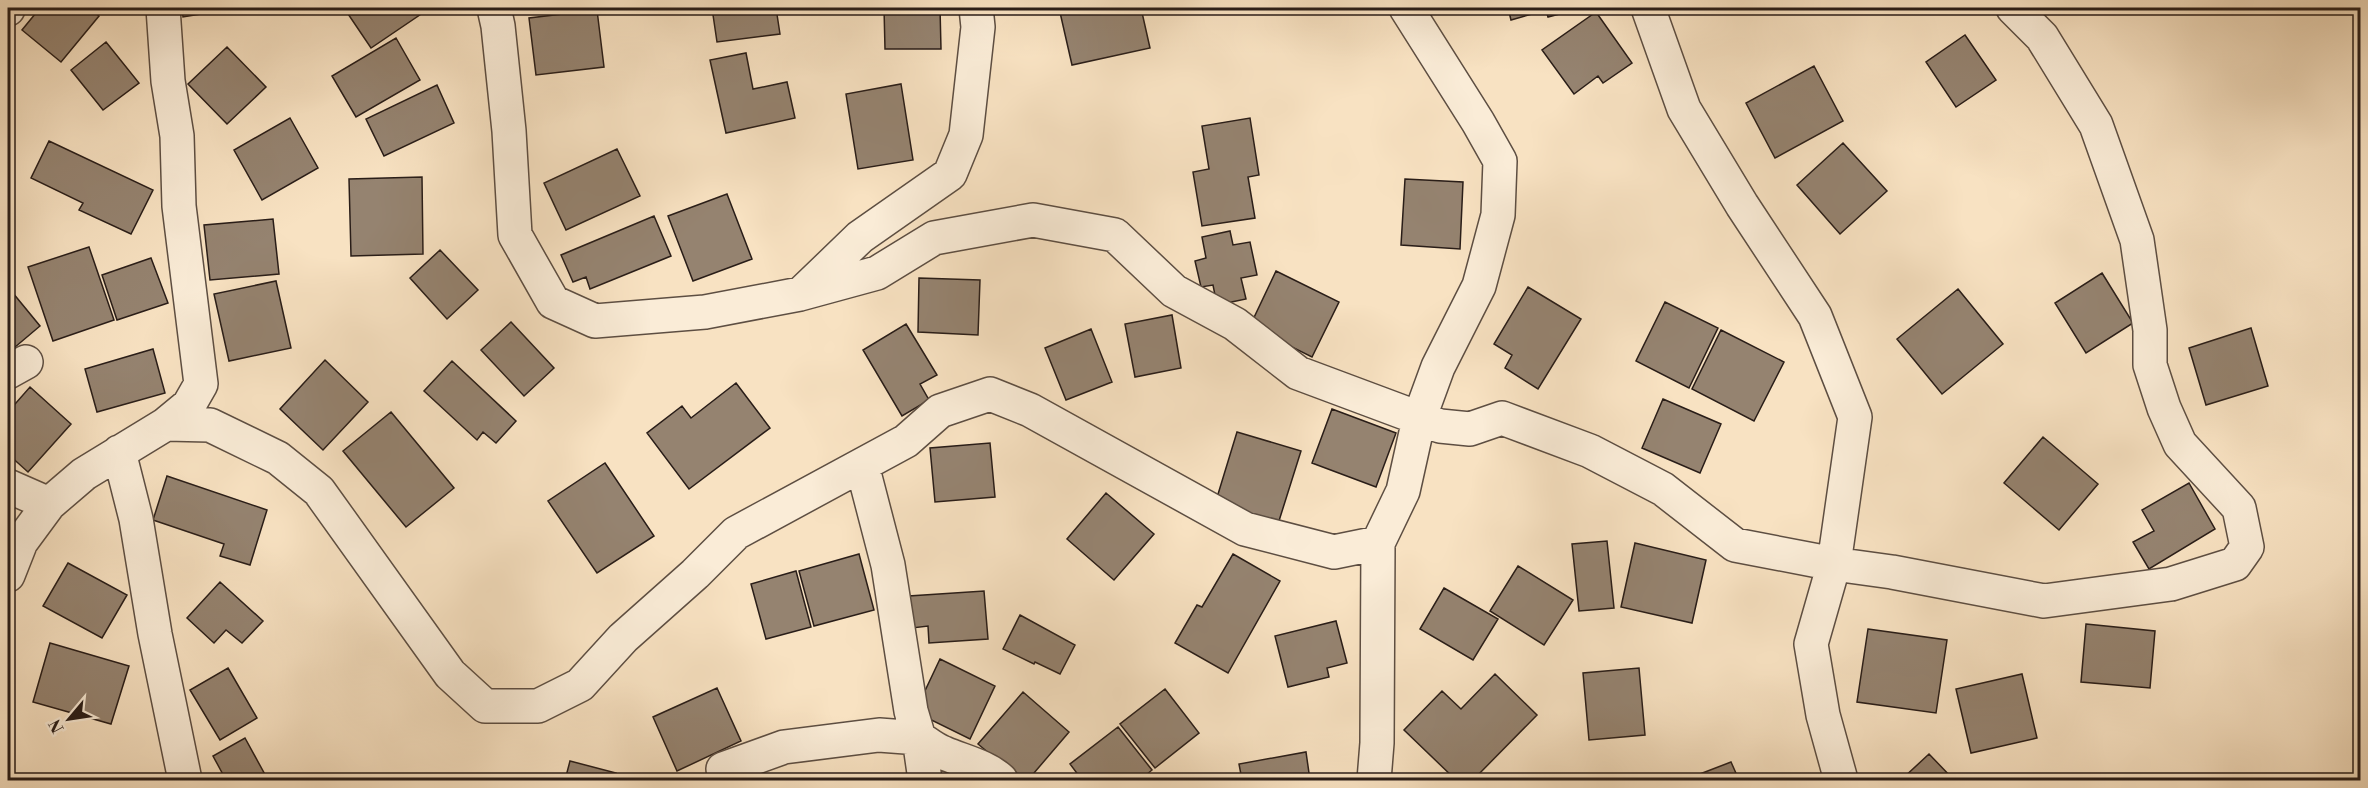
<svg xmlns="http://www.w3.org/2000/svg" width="2368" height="788" font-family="'Libre Bodoni',serif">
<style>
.building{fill:#958370;stroke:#291d18;stroke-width:1.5}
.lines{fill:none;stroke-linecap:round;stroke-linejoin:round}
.street-casing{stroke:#5d4e42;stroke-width:36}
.street{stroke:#faecd7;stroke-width:33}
</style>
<rect width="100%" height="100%" fill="#f8e2c2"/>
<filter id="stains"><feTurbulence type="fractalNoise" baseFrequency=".00333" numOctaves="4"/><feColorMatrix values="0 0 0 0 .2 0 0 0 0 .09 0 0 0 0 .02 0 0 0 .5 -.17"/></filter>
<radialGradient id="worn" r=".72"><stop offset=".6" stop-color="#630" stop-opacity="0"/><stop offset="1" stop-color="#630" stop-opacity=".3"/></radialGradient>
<path class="building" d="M40,8H89L99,16L61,62L22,30Z
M182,8H238L183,17Z
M344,8H430L371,48Z
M712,8H776L780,34L717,42Z
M884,8H940L941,49H885Z
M1059,8H1141L1150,48L1072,65Z
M1508,8H1582L1548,17L1546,10L1511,20Z
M597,10L604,67L536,75L529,18Z
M1596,12L1632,63L1603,83L1598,76L1574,94L1542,50Z
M1965,35L1996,80L1956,107L1926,62Z
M396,38L420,80L356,117L332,76Z
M106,42L139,83L103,110L71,70Z
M227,47L266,87L227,124L188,84Z
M746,53L753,89L787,82L795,118L726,133L710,60Z
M1814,66L1843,121L1775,158L1746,103Z
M901,84L913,160L858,169L846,94Z
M437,85L454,123L384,156L366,119Z
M290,118L318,168L262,200L234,150Z
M1250,118L1259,175L1248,177L1255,218L1202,226L1193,172L1209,169L1202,126Z
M49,141L153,190L131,234L79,210L83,203L31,178Z
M1843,143L1887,191L1840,234L1797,185Z
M617,149L640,196L566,230L544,183Z
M422,177L423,254L351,256L349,179Z
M1405,179L1463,182L1460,249L1401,245Z
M727,194L752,259L693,281L668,216Z
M654,216L671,256L590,289L586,277L573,282L561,255Z
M273,219L279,274L210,280L204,225Z
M1230,231L1233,245L1250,242L1257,275L1241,278L1246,299L1217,305L1213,285L1201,287L1195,261L1206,258L1202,237Z
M89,247L114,320L53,341L28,267Z
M440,250L478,290L447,319L410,278Z
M151,258L168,303L117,320L102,275Z
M1276,271L1339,302L1312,357L1250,326Z
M2102,273L2133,323L2086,353L2055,303Z
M919,278L980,280L978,335L918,332Z
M276,281L291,348L229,361L214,294Z
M8,287L40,326L8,353Z
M1528,287L1581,319L1538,389L1505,368L1512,355L1494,344Z
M1958,289L2003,344L1942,394L1897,339Z
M1665,302L1718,328L1689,388L1636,361Z
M1172,315L1181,368L1135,377L1125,324Z
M511,322L554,368L524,396L481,350Z
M906,324L937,375L920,384L929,400L902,416L863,350Z
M2251,328L2268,386L2206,405L2189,348Z
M1091,329L1112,382L1066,400L1045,348Z
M1721,330L1784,362L1754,421L1692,389Z
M153,349L165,393L97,412L85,369Z
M325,360L368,402L323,450L280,409Z
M452,361L516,421L496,443L483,432L477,440L424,391Z
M736,383L770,428L689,489L647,433L682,406L691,418Z
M30,387L71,424L28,472L8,454V412Z
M1663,399L1721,424L1700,473L1642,448Z
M1332,409L1396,433L1376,487L1312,463Z
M391,412L454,488L406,527L343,451Z
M1237,432L1301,451L1278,524L1215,504Z
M2043,437L2098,484L2059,530L2004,483Z
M990,443L995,497L935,502L930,448Z
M605,463L654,536L597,573L548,501Z
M167,476L267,510L250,565L220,556L224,544L153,520Z
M2189,483L2215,529L2149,569L2133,542L2154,531L2142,510Z
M1106,493L1154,534L1114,580L1067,539Z
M1607,541L1614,608L1579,611L1572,544Z
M1635,543L1706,560L1692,623L1621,607Z
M859,554L874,610L814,626L799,571Z
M1233,554L1280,581L1228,673L1175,643L1197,605L1202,607Z
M68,563L127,595L102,638L43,606Z
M1518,566L1573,600L1544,645L1490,611Z
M796,571L811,627L766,639L751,584Z
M220,582L263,621L242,643L226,630L214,643L187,618Z
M1444,588L1498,619L1473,660L1420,629Z
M984,591L988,639L929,643L928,626L912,628L909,596Z
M1020,615L1075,645L1060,674L1035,662L1034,664L1003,649Z
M1336,621L1347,663L1327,668L1329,677L1288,687L1275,636Z
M2086,624L2155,631L2150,688L2081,682Z
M1868,629L1947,640L1936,713L1857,702Z
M50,643L129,666L111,724L33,702Z
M940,659L995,686L970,739L915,712Z
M228,668L257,718L220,740L190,690Z
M1639,668L1645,735L1589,740L1583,673Z
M1495,674L1537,715L1473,780H1456L1404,730L1442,691L1461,709Z
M2022,674L2037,738L1971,753L1956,689Z
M717,688L741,741L677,771L653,717Z
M1165,689L1199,733L1155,768L1120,724Z
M1023,692L1069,732L1028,780H1021L978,744Z
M1118,727L1152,770L1140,780H1082L1070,764Z
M245,738L268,780H226L213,756Z
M1306,752L1310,780H1242L1239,764Z
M1929,754L1954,780H1901Z
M570,761L616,773L614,780H565Z
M1731,762L1739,780H1693L1692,777Z"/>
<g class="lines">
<defs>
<path id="street" d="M163,8L168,81L177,136L179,206L201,384L189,405L166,424
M494,8L498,26L509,131L515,235L553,302L595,321L705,312L800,294L877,273L934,238L1033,220L1115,235L1174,291L1235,324L1298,373L1440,426L1470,429L1502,418L1590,451L1663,489L1735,545L1834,564L1855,417L1815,316L1742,205L1684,109L1648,8
M8,9V8
M804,291L860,237L950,174L966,135L978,27L976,8
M8,372L26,362
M119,452L136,519L155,634L185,780
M8,486L49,504
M8,575L21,542L49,504L84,474L166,424L210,425L278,458L319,491L450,674L485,706H538L580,685L623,638L695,574L736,533L906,441L940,411L990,394L1030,410L1245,529L1334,552L1378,543L1403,491L1419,419L1438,367L1479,286L1498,215L1500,161L1478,122L1406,8
M723,769L784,747L879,735L919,738L911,711L888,565L862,465
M925,780L919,738C927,743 935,750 944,753C962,761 986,766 1001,780
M1374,780L1377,743L1378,543
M1841,780L1823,715L1811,644L1834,564L1892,572L2044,601L2171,584L2235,564L2247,547L2239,508L2180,444L2164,408L2150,365V330L2137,240L2096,125L2042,37L2013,8"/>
</defs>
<use href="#street" class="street-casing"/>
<use href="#street" class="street"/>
</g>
<rect width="2368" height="788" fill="none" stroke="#f8e2c2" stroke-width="30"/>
<rect x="9" y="9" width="2350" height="770" fill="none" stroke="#291d18" stroke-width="3"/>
<rect x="15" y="15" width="2338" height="758" fill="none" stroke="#291d18" stroke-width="1.5"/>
<g transform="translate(69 719) rotate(241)" stroke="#faecd7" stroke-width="4.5" paint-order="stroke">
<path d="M0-4.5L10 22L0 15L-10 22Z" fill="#291d18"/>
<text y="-9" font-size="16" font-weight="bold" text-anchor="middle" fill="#291d18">N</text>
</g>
<rect width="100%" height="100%" filter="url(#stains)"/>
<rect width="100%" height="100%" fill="url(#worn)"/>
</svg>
